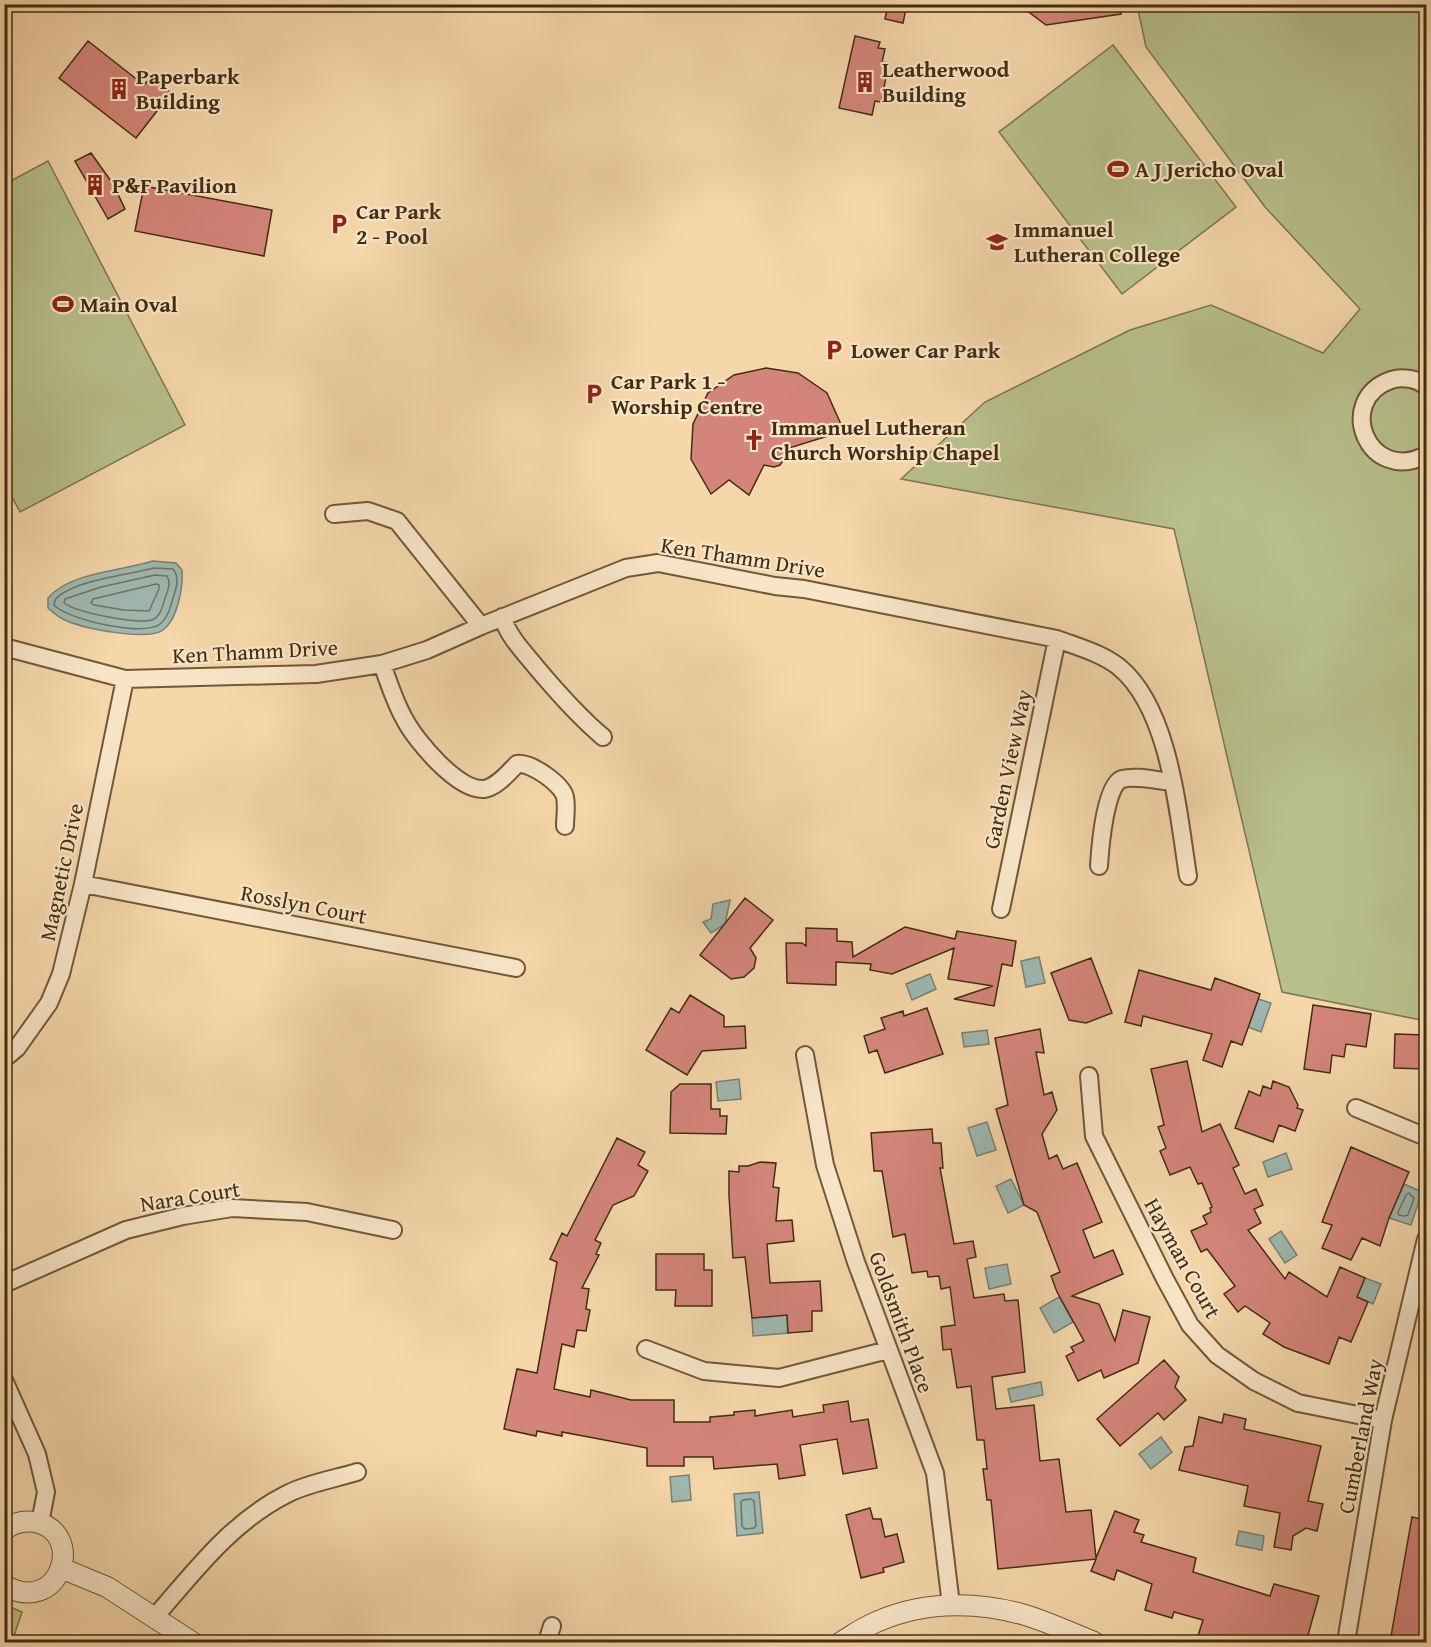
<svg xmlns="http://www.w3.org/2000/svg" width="1431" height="1647" font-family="'Gentium Book Plus',serif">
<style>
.green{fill:#b7bf8c;stroke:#7d764f;stroke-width:1.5}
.water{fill:#9eb8b1;stroke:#7a8071;stroke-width:1.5}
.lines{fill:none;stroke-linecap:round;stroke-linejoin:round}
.shore{stroke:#707262;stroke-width:1.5}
.building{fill:#d4857b;stroke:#432d12;stroke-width:1.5}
.minor-casing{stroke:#705838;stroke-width:20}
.tertiary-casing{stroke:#705838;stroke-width:22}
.minor{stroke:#f8e5c8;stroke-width:16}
.tertiary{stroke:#f8e5c8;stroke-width:20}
.labels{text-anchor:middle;stroke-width:4.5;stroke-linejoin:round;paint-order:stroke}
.poi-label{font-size:22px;font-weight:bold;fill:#432d12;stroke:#f8e5c8;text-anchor:start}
.street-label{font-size:22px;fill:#432d12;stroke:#f8e5c8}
</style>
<rect width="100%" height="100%" fill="#f5d7aa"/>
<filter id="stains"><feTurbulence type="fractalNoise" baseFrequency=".00333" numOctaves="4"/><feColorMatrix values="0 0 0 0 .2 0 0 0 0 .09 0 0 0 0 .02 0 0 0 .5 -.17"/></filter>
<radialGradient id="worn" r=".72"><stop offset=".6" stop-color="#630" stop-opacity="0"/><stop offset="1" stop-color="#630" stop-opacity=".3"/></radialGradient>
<path class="green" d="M1137,5H1426V1021L1282,992L1174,529L901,479L985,402L1130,330L1211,305L1323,353L1360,309L1265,207L1146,47Z
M1113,45L1236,207L1122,294L999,132Z
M48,161L185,425L20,512L4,482L5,184Z
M5,1605L22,1612L12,1642H5Z"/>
<path class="water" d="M153,561L176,563L182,570C183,587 178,619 163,630C148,641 89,629 72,623C63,620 55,615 48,608V598C70,572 122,571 153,561Z
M730,900L725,924L711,933L703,922L711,919L713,904Z
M1039,957L1045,983L1026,987L1021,961Z
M930,974L936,989L912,1000L906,984Z
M1258,999L1271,1003L1261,1032L1248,1027Z
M987,1030L989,1044L964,1047L962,1033Z
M739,1079L741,1099L718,1101L716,1082Z
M987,1122L996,1150L977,1156L968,1128Z
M1286,1153L1292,1169L1268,1177L1263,1162Z
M1011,1179L1024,1205L1008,1213L996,1186Z
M1404,1184L1422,1192L1411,1225L1389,1218Z
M1281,1231L1297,1255L1285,1263L1269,1239Z
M1007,1264L1011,1284L989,1289L985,1268Z
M1365,1278L1381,1284L1373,1304L1357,1297Z
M1059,1297L1073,1322L1054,1333L1040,1308Z
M787,1315L788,1333L753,1336L752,1318Z
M1041,1382L1043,1395L1011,1402L1008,1389Z
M1161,1437L1172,1452L1151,1469L1139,1454Z
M689,1475L691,1500L672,1502L670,1477Z
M759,1492L763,1533L737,1536L734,1494Z
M1239,1531L1264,1536L1262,1550L1236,1545Z"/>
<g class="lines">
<path class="shore" d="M154,568L173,569C179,576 177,587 174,595C171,605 168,618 160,624C144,637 68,620 54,605L55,600C71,580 129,575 154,568Z
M155,575L167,576C171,583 168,591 165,598C163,605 161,615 154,619C141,626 76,612 64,603L65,599L101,587Z
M156,584L159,585V589L149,611L124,610L94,605L91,603L93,599Z
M1409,1193L1414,1198L1408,1215L1404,1216L1399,1215L1398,1212L1406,1195Z
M751,1499L754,1501L756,1526L754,1528L745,1529L742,1526L741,1502L743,1500Z"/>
</g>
<path class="building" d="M888,4H907L903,23L885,19Z
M1018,4H1121V14L1046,25Z
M855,36L880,42L878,48L885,49L882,62L889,63L881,102L875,101L872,115L839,108Z
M88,41L144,85L151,77L171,93L136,138L59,78Z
M91,153L113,184L125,209L108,219L75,161Z
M144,186L272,210L264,256L135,231Z
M766,368L798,373L827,393L844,431L789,448L787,455L780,465L774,467L764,465L749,495L729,480L711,494L691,459L693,424L708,393L734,375Z
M745,898L773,920L750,948L756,958L754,968L744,977L731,979L700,955Z
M905,927L955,939L957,931L1016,941L1012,966L1002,964L994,1006L954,999L993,986L948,979L954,948L892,974L870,970L871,964L836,962V985L787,983L786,943H802L806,946V928L837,929V941L852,942L853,957Z
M1091,958L1112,1013L1086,1023L1069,1020L1051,973Z
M1139,970L1211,990L1215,978L1260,994L1242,1045L1231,1041L1222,1067L1203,1060L1212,1034L1143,1016L1141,1026L1125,1022Z
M690,995L724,1016V1027L745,1026L746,1048L702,1051L687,1075L646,1050L671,1008L679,1013Z
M1313,1005L1371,1014L1366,1047L1346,1044L1344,1057L1332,1055L1330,1073L1304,1069Z
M927,1008L943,1054L885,1073L877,1050L869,1053L864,1036L885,1029L881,1018L903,1011L904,1016Z
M1040,1029L1044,1053L1036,1052L1044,1095L1052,1092L1057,1110L1042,1134L1049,1159L1057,1155L1063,1169L1077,1163L1102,1222L1083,1230L1094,1258L1113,1250L1123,1274L1072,1296L1099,1304L1115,1341L1123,1310L1150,1317L1138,1363L1104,1378L1101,1370L1078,1381L1066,1356L1074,1352L1071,1347L1084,1341L1057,1292L1051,1276L1060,1272L1037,1212L1024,1205L996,1109L1008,1105L995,1038Z
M1395,1034L1426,1035V1069L1394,1068Z
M1187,1061L1202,1132L1220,1124L1239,1165L1233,1168L1245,1194L1256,1189L1263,1205L1254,1209L1261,1223L1248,1230L1285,1279L1289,1272L1327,1297L1340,1267L1365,1278L1357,1297L1368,1302L1351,1342L1339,1337L1329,1364L1284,1347L1263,1334L1270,1323L1245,1306L1238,1312L1224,1294L1235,1286L1207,1249L1201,1252L1191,1231L1207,1224L1203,1216L1211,1212L1210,1208L1212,1207L1202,1183L1198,1184L1190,1167L1170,1175L1160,1151L1166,1148L1158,1127L1164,1125L1151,1069Z
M1273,1081L1289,1087L1298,1105L1297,1108L1303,1110L1295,1131L1279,1125L1273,1142L1235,1128L1249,1091L1260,1096L1263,1086L1271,1089Z
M680,1084H711V1109H720V1116H727L726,1134L670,1133L671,1092Z
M932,1129L933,1143H941L943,1168H940L954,1244L973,1241L976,1257L967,1259L974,1298L1004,1294L1005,1301L1018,1300L1025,1372L992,1377L996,1409L1034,1405L1040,1461L1059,1459L1066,1512L1091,1510L1096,1558L1115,1511L1139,1520L1134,1532L1144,1535L1141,1542L1196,1558L1193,1572L1270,1596L1274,1584L1319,1596L1306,1642H1247L1223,1635L1221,1642H1209L1197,1639L1203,1620L1174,1612L1172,1618L1145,1610L1152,1584L1117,1570L1114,1580L1091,1571L1096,1559L998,1569L991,1500H987L983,1469H987L984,1440H977L971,1386L957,1388L951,1349L943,1350L941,1327L955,1325L950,1287L941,1289L939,1276L928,1277L927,1271L912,1273L905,1234L893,1237L882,1171H874L871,1133Z
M617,1138L645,1152L638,1165L648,1171L634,1196L613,1205L595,1240L601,1243L596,1254L599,1255L582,1288L589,1289L586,1309L590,1310L586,1331L577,1330L574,1347L562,1344L554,1389L590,1397L591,1390L631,1400H674V1422H710V1417L734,1415V1412L755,1410V1416L792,1410L793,1417L824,1412L823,1405L848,1401L851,1422L868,1419L877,1468L843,1474L837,1439L800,1445L805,1475L779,1479L777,1464L714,1469L713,1457H684V1466H647V1448L562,1432V1436L537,1431L536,1436L504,1429L517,1369L537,1373L557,1262L550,1259L562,1233L567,1236Z
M1351,1147L1409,1172L1389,1218L1380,1246L1362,1238L1351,1260L1322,1248L1332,1225L1322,1222Z
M760,1162L776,1163L773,1187L779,1188L776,1221L792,1220L794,1241L767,1244L770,1283L820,1281L822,1311H812V1331L788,1333L787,1315L752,1318L745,1257L733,1258L729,1196V1171L739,1172V1166H748Z
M656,1254H704V1270H712V1306H675L676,1290H656Z
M1164,1360L1179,1377L1175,1387L1186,1400L1164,1420L1158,1413L1120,1446L1097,1419Z
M1224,1414L1246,1419L1244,1429L1321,1446L1308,1501L1323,1504L1317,1531L1306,1528L1293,1536L1291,1550L1274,1547L1280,1513L1244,1506L1248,1486L1179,1470L1185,1447L1193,1446L1199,1417L1222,1423Z
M870,1508L873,1519H881L885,1537L897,1534L904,1562L883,1568L884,1572L861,1578L846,1515Z
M1412,1517L1426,1520V1641L1415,1639V1642H1390Z"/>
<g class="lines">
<defs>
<path id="minor" d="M1426,386C1417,379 1403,376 1391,380C1334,400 1368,485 1426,455
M334,514L368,511L397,521L481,626
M502,617C509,637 523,651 536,667C557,692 578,716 603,737
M4,647L125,679L316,674L382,664L427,650L481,626L626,568L658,563L775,586L804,589L1057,639C1078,647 1101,653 1119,667C1170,709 1178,813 1188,876
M382,664C389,683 395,703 405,720C416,741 458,791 484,789C497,787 508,773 517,764C531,762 562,784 565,797C567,806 565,817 565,826
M1099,866C1100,850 1105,784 1122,779C1137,775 1158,781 1173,782
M83,884L516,968
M1001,909L1057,639
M805,1055L825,1165L856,1262L935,1473L951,1605
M4,1059L17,1048L49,1003L61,974L83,884L125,679
M1089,1076L1094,1136L1165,1279L1190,1325L1217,1355L1254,1381L1298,1403L1383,1420
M1356,1108L1426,1137
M4,1284L126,1230L183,1216L232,1208L307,1212L393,1230
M646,1349L704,1371L779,1378L888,1350
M4,1380L37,1454L46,1492L40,1523
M154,1618C194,1572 231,1522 287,1494C308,1483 335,1479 357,1472
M547,1642L552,1626
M1346,1642L1383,1420L1426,1239"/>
<path id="tertiary" d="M4,1530C13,1523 23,1520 35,1522C87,1532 60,1618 4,1585
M61,1568L107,1587L192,1642
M841,1642C850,1637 859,1630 868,1626C917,1601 974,1600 1025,1615C1048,1622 1072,1633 1094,1642"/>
</defs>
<use href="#minor" class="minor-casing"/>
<use href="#tertiary" class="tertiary-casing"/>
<use href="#minor" class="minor"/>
<use href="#tertiary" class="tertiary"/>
</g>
<defs>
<symbol id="building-bare" viewBox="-9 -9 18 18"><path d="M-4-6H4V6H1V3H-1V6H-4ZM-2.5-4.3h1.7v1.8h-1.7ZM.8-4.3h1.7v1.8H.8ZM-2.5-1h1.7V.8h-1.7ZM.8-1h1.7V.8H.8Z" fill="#8f2418" stroke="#f8e5c8" stroke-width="2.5" paint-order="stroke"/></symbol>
<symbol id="stadium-bare" viewBox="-9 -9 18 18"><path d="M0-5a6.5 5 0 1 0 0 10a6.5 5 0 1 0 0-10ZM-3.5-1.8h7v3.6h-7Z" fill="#8f2418" stroke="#f8e5c8" stroke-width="2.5" paint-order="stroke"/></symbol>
<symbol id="parking-bare" viewBox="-9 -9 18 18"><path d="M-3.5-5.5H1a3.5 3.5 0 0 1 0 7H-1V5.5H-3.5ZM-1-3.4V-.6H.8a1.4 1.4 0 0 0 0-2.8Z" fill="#8f2418" stroke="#f8e5c8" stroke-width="2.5" paint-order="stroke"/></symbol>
<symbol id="school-bare" viewBox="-9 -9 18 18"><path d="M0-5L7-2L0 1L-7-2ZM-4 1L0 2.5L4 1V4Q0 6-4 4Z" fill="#8f2418" stroke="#f8e5c8" stroke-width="2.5" paint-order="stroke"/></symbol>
<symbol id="church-bare" viewBox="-9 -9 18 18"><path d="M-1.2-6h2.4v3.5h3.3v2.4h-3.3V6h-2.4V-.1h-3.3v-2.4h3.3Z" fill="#8f2418" stroke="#f8e5c8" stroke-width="2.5" paint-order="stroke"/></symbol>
</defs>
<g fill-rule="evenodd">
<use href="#building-bare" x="850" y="67" width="30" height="30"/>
<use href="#building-bare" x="104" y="74" width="30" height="30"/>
<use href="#stadium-bare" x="1103" y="154" width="30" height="30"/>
<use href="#building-bare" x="80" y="170" width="30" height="30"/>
<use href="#parking-bare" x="324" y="209" width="30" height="30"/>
<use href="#school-bare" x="982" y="227" width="30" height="30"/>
<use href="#stadium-bare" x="48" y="289" width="30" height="30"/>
<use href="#parking-bare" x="819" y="335" width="30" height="30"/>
<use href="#parking-bare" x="579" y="379" width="30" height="30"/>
<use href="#church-bare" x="739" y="425" width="30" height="30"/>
</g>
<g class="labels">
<g class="poi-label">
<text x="882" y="77">Leatherwood<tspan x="882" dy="25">Building</tspan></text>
<text x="136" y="84">Paperbark<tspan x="136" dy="25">Building</tspan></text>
<text x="1135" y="177">A J Jericho Oval</text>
<text x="112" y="193">P&amp;F Pavilion</text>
<text x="356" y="219">Car Park<tspan x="356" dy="25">2 - Pool</tspan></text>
<text x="1014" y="237">Immanuel<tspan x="1014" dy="25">Lutheran College</tspan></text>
<text x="80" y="312">Main Oval</text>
<text x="851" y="358">Lower Car Park</text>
<text x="611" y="389">Car Park 1 -<tspan x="611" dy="25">Worship Centre</tspan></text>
<text x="771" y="435">Immanuel Lutheran<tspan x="771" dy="25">Church Worship Chapel</tspan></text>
</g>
<g class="street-label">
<text transform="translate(743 557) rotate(9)" y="8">Ken Thamm Drive</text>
<text transform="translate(255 651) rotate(-3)" y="8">Ken Thamm Drive</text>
<text transform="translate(1007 769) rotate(-78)" y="8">Garden View Way</text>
<text transform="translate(61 872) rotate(-78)" y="8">Magnetic Drive</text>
<text transform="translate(304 904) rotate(11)" y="8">Rosslyn Court</text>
<text transform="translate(190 1196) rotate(-9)" y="8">Nara Court</text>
<text transform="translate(1183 1258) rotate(61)" y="8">Hayman Court</text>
<text transform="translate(902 1322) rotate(70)" y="8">Goldsmith Place</text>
<text transform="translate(1360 1436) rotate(-79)" y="8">Cumberland Way</text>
</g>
</g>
<rect width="1431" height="1647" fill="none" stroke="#f5d7aa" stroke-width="24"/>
<rect x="6" y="6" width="1419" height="1635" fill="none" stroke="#432d12" stroke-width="3"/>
<rect x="12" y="12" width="1407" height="1623" fill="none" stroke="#432d12" stroke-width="1.5"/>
<rect width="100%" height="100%" filter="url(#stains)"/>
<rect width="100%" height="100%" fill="url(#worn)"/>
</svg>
